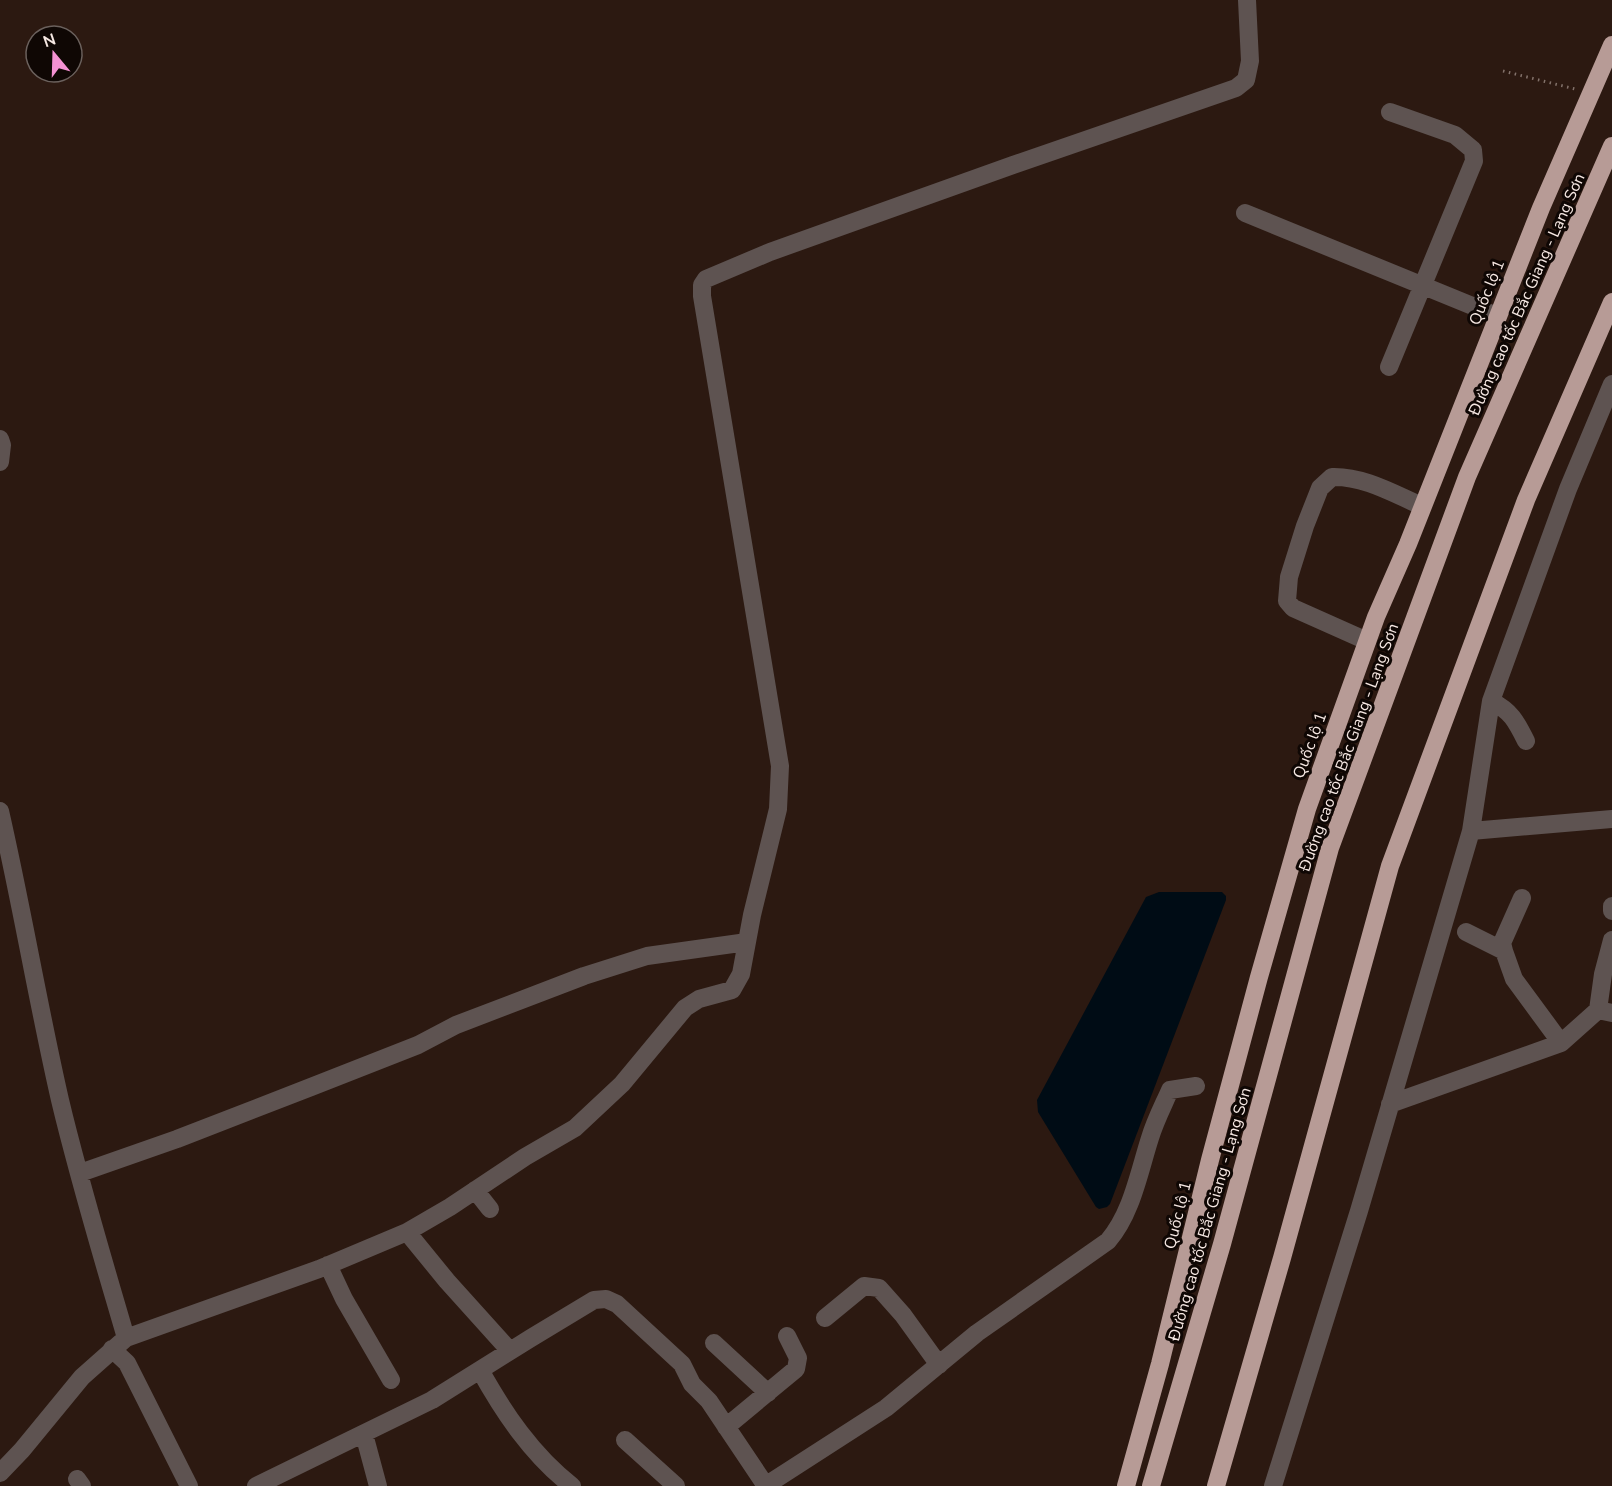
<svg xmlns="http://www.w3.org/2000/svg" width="1612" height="1486" font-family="'Nunito Sans',sans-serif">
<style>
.water{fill:#000c15}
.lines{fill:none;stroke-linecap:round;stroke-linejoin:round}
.path{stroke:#83726b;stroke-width:3;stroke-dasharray:1.5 4.5;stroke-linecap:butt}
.minor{stroke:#5e5351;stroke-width:18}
.highway{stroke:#b79b96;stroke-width:18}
.labels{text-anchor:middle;stroke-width:6;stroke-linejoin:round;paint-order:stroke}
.street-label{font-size:16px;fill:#f6e8e3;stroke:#0f0704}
</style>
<rect width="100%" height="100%" fill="#2c1911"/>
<path class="water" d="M1159,892H1222L1226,896V900L1110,1204L1107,1207L1099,1209L1096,1207L1038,1112L1037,1100L1146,897Z"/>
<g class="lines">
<path class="path" d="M1503,71L1575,89"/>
<path class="minor" d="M1245,213L1497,316
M1389,367L1474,161L1473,150L1455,135L1390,112
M0,439L2,445L0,462
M1367,641L1293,608L1287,601L1289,577L1305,526L1320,488L1332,477C1364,476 1394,494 1422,506
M1491,701C1511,711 1516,721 1526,741
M0,811C22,907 38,1004 60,1100C79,1180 103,1259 126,1338
M1471,831L1612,819
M1612,906V911
M1466,932L1504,951L1514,979L1561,1043
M1504,951L1502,943L1522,898
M1598,1010L1603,974L1612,940
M1390,1104L1561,1043L1598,1010L1612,1013
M80,1173L177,1139L311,1087L418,1045L456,1025L584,976L647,956L747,942
M475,1190L490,1209
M407,1232L447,1281L510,1351
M328,1265L344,1299L391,1380
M825,1318L864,1286L879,1288L903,1315L939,1365
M714,1343L768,1393
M112,1349L127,1363L189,1486
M480,1370C504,1413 532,1455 572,1486
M726,1427L796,1369L798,1358L787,1336
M364,1434L378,1486
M625,1440L676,1486
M0,1473L22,1450L82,1377L126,1338L319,1269L407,1232L450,1207L525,1157L575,1128L622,1084L685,1008L699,999L732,990L741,974L752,915L778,809L780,766L702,296V285L706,279L770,252L1013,165L1236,88L1246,80L1250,61L1247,0
M77,1479L82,1486
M256,1486L432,1400L531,1338L594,1300L606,1299L617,1304L682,1364L692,1384L709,1401L766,1486
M765,1486L886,1408L977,1333L1108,1241C1132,1213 1139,1172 1150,1138C1155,1121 1163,1106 1170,1090L1196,1086
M1273,1486L1359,1211L1471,831L1491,701L1568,489L1612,384"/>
<path class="highway" d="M1126,1486L1160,1364L1210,1160L1259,977L1307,809L1376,617L1408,544L1541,208L1612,45
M1151,1486L1222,1244L1330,848L1467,477L1612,146
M1216,1486L1282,1258L1390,866L1526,500L1612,302"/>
</g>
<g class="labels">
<g class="street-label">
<text transform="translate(1486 292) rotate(-68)" y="6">Quốc lộ 1</text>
<text transform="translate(1526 294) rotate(-66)" y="6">Đường cao tốc Bắc Giang - Lạng Sơn</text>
<text transform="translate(1309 745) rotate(-70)" y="6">Quốc lộ 1</text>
<text transform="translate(1348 747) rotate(-70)" y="6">Đường cao tốc Bắc Giang - Lạng Sơn</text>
<text transform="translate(1209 1214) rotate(-74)" y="6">Đường cao tốc Bắc Giang - Lạng Sơn</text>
<text transform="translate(1177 1215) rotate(-76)" y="6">Quốc lộ 1</text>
</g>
</g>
<g transform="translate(54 54) rotate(341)"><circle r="28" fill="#0f0704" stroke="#6b615d" stroke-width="1.5"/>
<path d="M0-4.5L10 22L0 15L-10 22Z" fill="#f491d3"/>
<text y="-9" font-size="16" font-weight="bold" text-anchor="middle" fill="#f6e8e3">N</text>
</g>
</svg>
